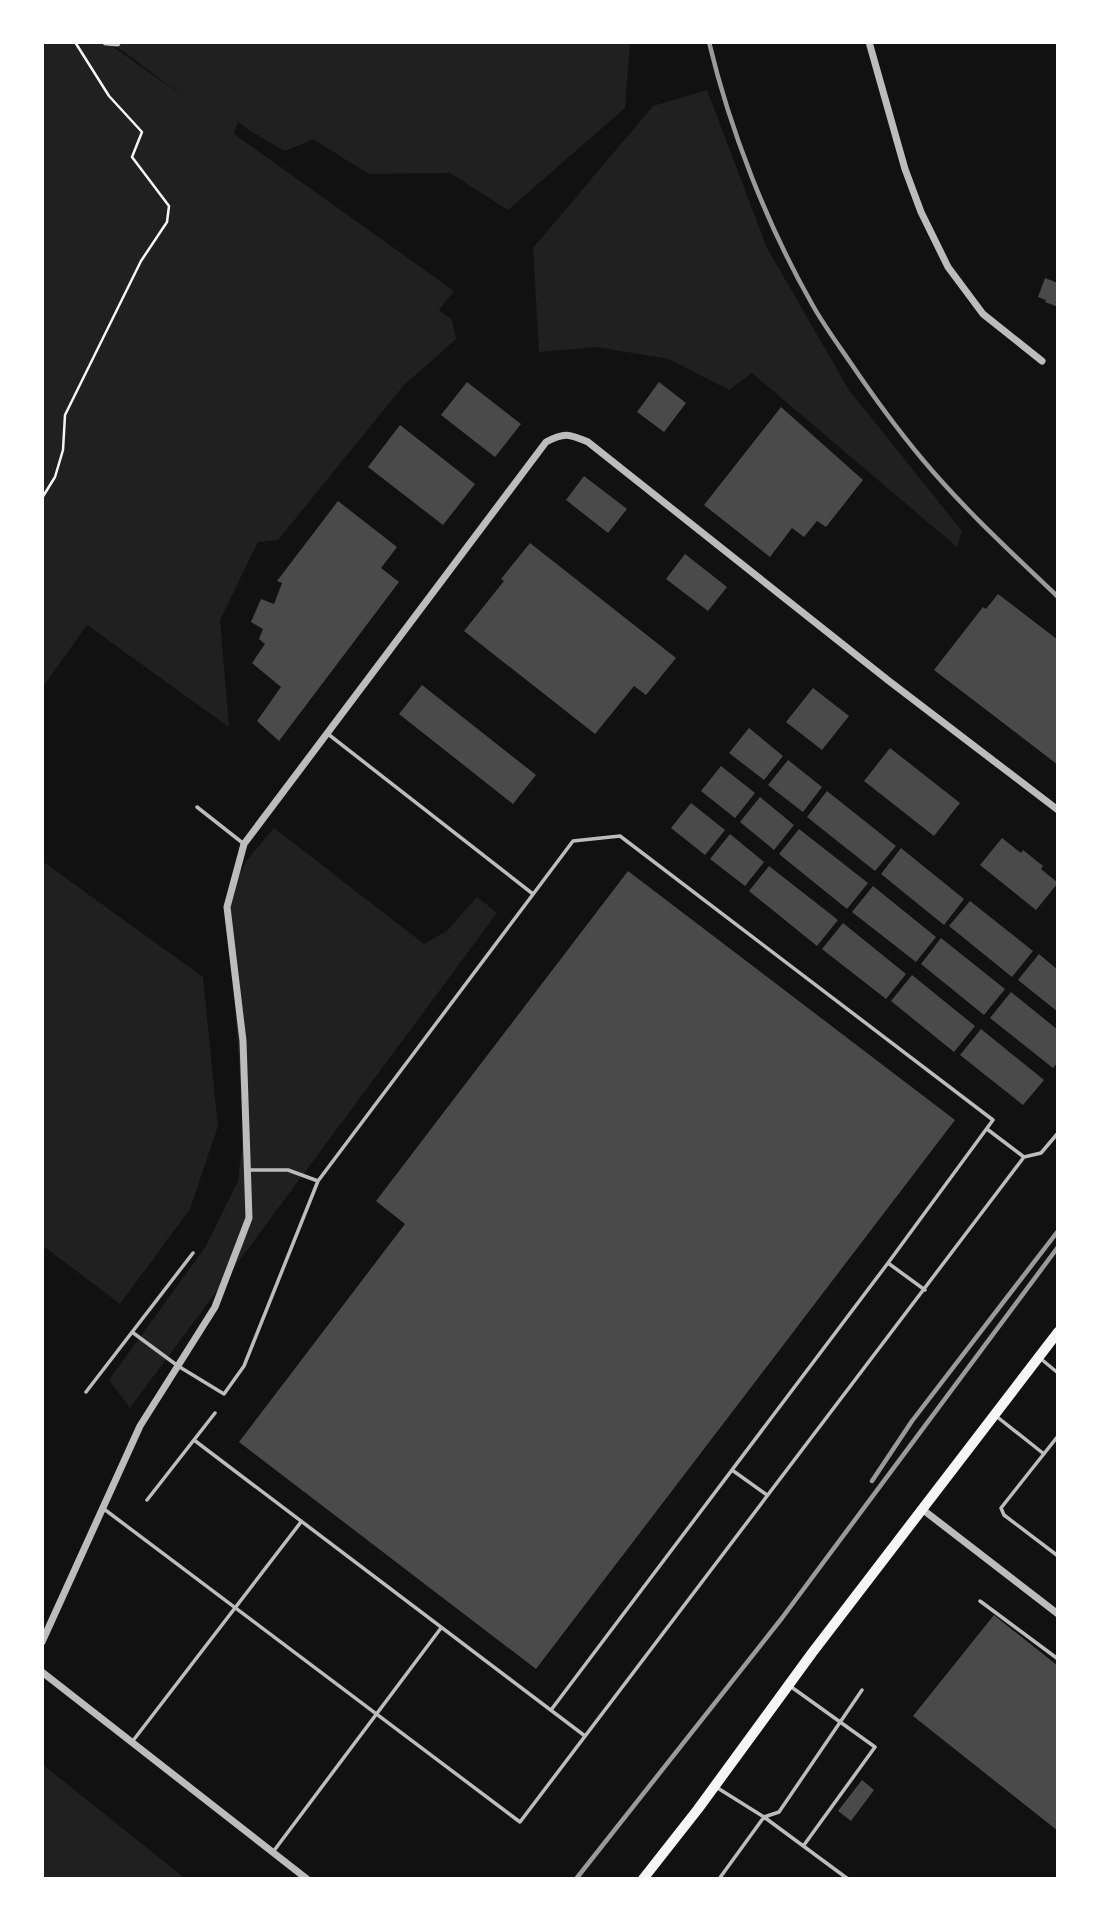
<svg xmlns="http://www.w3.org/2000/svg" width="1100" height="1921" font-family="'Nunito Sans',sans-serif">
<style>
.green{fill:#202020}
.building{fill:#4a4a4a}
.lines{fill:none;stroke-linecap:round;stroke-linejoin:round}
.path{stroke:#f5f5f5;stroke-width:2.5}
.service{stroke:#bcbcbc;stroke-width:3.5}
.minor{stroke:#bcbcbc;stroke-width:7}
.primary{stroke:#f5f5f5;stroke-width:10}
.rail{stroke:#9a9a9a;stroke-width:4.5}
</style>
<rect width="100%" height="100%" fill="#111"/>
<path class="green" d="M42,42H106L187,99L111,42H630L625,108L508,210L450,173L369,174L313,139L285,151L249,130L238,122L234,134L454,291L439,310L452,320L456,339L404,385L278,540L258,542L220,620L229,727L87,625L42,688Z
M707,90L767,248L849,390L962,531L957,547L752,373L729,390L669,359L596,347L539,352L533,248L653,106Z
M274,828L424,944L447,931L477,897L497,913L130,1408L109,1380L206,1246L238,1181L244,1129L232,967L229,897L247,860Z
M42,861L203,977L218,1126L190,1209L120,1304L42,1245Z
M42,1764L186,1879H42Z"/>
<path class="building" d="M1045,278L1058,283V307L1045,302L1046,300L1038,297Z
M467,382L521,424L495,457L441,415Z
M659,382L686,403L664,432L637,412Z
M781,407L863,480L826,527L817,521L804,537L792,528L770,557L704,505Z
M400,425L475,484L443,525L368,467Z
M584,476L627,509L608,533L566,500Z
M338,501L397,547L381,568L399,582L279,741L257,721L281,687L252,663L265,644L259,639L263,629L251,622L261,599L274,604L282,583L277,581Z
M530,543L676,658L646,695L634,686L595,734L464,631L504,581L501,579Z
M685,554L727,587L708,611L666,579Z
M998,594L1058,640V765L934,670L983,607L986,609Z
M422,685L536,775L513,804L399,714Z
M813,688L849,716L822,750L786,722Z
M749,728L783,756L764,780L729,753Z
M890,748L960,803L934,836L864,781Z
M788,760L822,787L803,812L768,785Z
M721,766L755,793L735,818L701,791Z
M827,791L896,846L875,871L807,817Z
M760,797L794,825L774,850L740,822Z
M691,803L725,830L705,855L671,828Z
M799,829L868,883L847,909L779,854Z
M730,834L764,862L745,886L710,859Z
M1002,838L1021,853L1023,850L1043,866L1041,869L1058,883L1036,910L980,865Z
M901,848L964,899L944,925L881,874Z
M769,866L838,920L817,946L749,891Z
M628,871L955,1120L536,1669L239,1442L405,1224L376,1201Z
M873,886L936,937L916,962L852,912Z
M970,901L1033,951L1012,977L949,926Z
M843,923L906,974L886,999L822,949Z
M941,938L1005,989L984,1015L921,964Z
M1039,954L1058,970V1012L1018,980Z
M912,975L975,1026L954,1052L891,1001Z
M1011,992L1058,1030V1062L1053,1068L990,1018Z
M981,1029L1044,1080L1023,1105L960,1055Z
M994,1615L1058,1666V1831L913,1716Z
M862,1780L874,1790L851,1821L838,1811Z"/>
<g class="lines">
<path class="path" d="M42,498L55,477L63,450L65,415L141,261L167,222L169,206L132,157L142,132L109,96L75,42"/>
<path class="service" d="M328,734L533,894
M197,807L244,844
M987,1129L1024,1157
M249,1170H288L318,1181
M888,1263L925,1290
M132,1332L178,1366L224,1394L244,1366L318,1181L573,841L620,836L993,1120L888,1263L551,1710
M1041,1359L1058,1373
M86,1392L193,1253
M996,1416L1044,1454
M1058,1436L1001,1508L1004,1515L1058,1556
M194,1440L585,1736
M732,1470L767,1495
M147,1500L215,1413
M104,1509L520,1822L1024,1157L1041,1153L1058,1133
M980,1601L1058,1659
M790,1686L875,1747L804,1845
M132,1742L301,1522
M716,1787L764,1817L779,1812L862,1690
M273,1852L441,1628
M719,1879L764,1817L848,1879"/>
<path class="minor" d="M106,42L117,43
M869,42L905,169L921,212L948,267L983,314L1042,361
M922,1509L1058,1614
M42,1642L140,1426L215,1307L249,1218L243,1041L227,907L244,844L546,442C565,432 569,434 588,442L889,681L1058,810
M42,1672L307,1879"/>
<path class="primary" d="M643,1879L698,1809L812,1653L1058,1332"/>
<path class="rail" d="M709,42C730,130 767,225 812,304C823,324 837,343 850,362C873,396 897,429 923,460C964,509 1012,553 1058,597
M872,1481L912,1421L1058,1231
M576,1879L782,1618L1058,1247"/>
</g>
<rect width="1100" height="1921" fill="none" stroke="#ffffff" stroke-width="88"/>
</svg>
